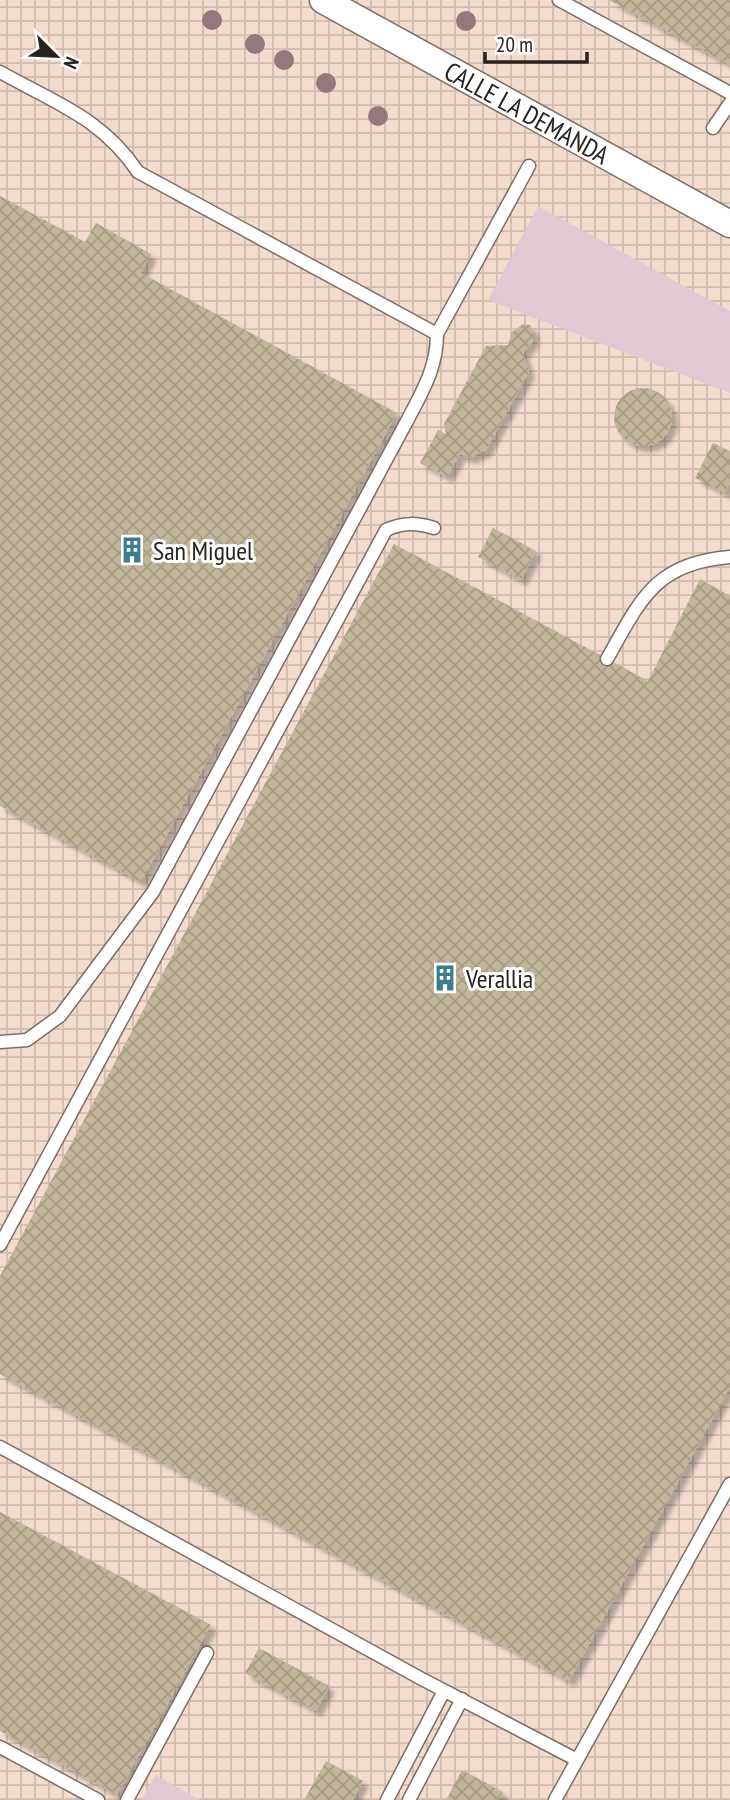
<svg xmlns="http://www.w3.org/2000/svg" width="730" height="1800" font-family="'PT Sans Narrow',sans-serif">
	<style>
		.industrial { fill: url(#industrial-grid) }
		.green { fill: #e2c8d3 }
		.building { fill: url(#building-cross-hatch); filter: url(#shadow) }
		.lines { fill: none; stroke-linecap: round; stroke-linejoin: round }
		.service-casing { stroke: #7b6e65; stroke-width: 15 }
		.minor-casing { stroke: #7b6e65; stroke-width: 29 }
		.service { stroke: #fff; stroke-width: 12 }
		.minor { stroke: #fff; stroke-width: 26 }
		.tree { fill: #96777e }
		.labels { text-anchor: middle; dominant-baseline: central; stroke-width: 6; stroke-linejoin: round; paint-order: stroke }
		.street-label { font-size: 26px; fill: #28231f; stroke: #fff }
		.poi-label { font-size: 26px; fill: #28231f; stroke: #fff; text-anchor: start }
	</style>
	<defs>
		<pattern id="industrial-grid" width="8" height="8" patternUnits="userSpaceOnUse" patternTransform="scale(1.75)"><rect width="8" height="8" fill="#f3dcce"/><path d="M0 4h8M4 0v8" fill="none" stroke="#d0bcb0"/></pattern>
		<pattern id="building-cross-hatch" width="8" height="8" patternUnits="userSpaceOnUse" patternTransform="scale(1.75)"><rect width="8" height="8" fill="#c2b69a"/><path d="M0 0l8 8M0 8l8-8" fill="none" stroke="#a79c84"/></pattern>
		<filter id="shadow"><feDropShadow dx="6" dy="6" stdDeviation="2" flood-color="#0004"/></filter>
	</defs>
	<rect width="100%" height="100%" fill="#f9e9df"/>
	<rect class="industrial" x="0" y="0" width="730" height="1800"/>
	<g class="green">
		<path d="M 538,206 L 730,311 L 730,393 L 488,300 Z"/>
		<path d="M 155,1775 L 200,1800 L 142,1800 Z"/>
	</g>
	<g class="building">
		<path d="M 609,0 L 730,0 L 730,65 Z"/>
		<path d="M 0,196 L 85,242 L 96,223 L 151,254 L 141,273 L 397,413 L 141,882 L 0,806 Z"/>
		<path d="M 523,324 L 530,325 L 534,332 L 532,343 L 523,353 L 529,372 L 486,450 L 470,458 L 460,454 L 447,477 L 420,463 L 438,430 L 446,434 L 444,424 L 486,346 L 508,345 L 512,332 Z"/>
		<circle cx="643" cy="417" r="29"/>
		<path d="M 713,443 L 730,451 L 730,483 L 725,493 L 695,478 Z"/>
		<path d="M 493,528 L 536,551 L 521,580 L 478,557 Z"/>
		<path d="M 394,544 L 648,681 L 700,579 L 730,596 L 730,1387 L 569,1681 L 0,1374 L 0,1276 Z"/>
		<path d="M 0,1512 L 211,1625 L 117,1795 L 0,1731 Z"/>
		<path d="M 259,1648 L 329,1686 L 316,1711 L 245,1673 Z"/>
		<path d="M 326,1761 L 363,1781 L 353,1800 L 304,1800 Z"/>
		<path d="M 462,1770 L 503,1792 L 498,1800 L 446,1800 Z"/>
	</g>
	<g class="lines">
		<g class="service-casing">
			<g id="service">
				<path d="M 559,0 L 730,93"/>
				<path d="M 0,72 C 55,103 102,118 138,172 L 437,334 C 437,368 422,392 407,421 L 153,892 L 60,1016 L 27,1040 L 0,1042"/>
				<path d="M 713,128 L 730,103"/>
				<path d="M 437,334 L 529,166"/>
				<path d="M 607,659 C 641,599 655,563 730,557"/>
				<path d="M 0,1245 L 386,530 C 403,522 417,523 434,528"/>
				<path d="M 0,1447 L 420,1678 L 577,1760"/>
				<path d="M 0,1747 L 98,1800"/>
				<path d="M 127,1800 L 207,1653"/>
				<path d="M 387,1800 L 444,1691"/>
				<path d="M 409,1800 L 462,1699"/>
				<path d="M 555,1800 L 730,1484"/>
			</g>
		</g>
		<g class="minor-casing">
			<g id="minor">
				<path id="s1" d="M 323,0 L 730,224"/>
			</g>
		</g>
		<use href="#service" class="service"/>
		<use href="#minor" class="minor"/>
	</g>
	<g class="tree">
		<circle cx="212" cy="20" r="10"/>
		<circle cx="466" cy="21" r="10"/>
		<circle cx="255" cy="44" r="10"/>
		<circle cx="284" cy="60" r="10"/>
		<circle cx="326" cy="83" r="10"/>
		<circle cx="378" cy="116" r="10"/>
	</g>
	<defs>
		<g id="building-bare" transform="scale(2.1)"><path d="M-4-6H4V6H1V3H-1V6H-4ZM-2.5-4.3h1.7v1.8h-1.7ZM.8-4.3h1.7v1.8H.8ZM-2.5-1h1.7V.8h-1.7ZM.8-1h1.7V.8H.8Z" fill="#3a7e8d" stroke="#fff" stroke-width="2.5" paint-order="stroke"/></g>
	</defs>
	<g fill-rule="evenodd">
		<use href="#building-bare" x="132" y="550"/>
		<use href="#building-bare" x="445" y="978"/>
	</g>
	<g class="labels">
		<g class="street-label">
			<text stroke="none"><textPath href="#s1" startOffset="233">CALLE LA DEMANDA</textPath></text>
		</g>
		<g class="poi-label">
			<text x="153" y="550">San Miguel</text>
			<text x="466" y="978">Verallia</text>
		</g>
	</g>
	<g transform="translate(56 56) rotate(114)" stroke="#ffffff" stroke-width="5" paint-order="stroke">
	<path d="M0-5L12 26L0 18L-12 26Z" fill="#28231f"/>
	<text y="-10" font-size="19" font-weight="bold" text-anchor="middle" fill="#28231f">N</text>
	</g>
	<path d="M485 52v10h102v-10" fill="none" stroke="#28231f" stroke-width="3.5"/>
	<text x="496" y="52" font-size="21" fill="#28231f" stroke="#ffffff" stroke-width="5" paint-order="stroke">20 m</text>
</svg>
